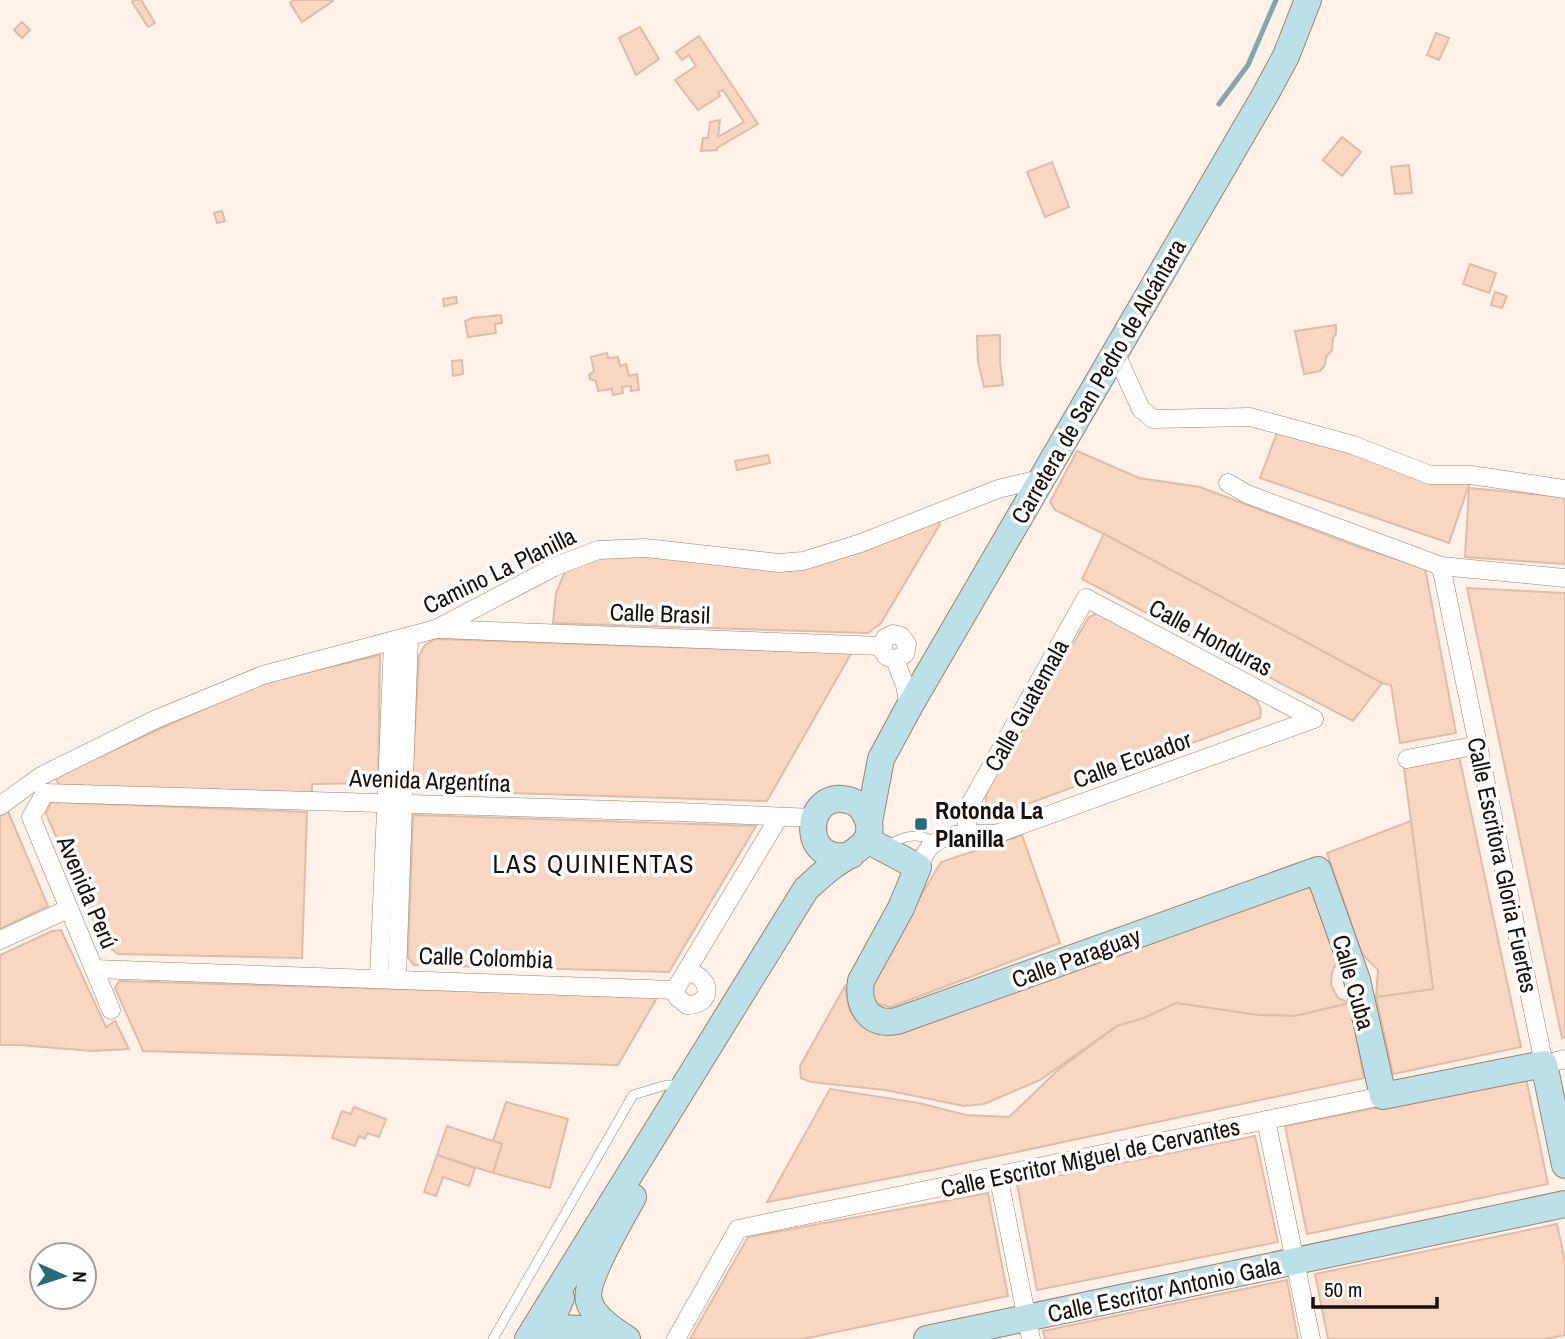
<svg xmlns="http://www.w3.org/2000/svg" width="1565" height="1339" font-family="'Archivo Narrow',sans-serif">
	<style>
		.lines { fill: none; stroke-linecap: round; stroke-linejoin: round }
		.stream { stroke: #83a6af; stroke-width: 5 }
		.building { fill: #f8d6c2; stroke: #debdaa; stroke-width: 2 }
		.lane-casing { stroke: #9f806e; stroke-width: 10 }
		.street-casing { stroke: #9f806e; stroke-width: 19 }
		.secondary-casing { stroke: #9f806e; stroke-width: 28 }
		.lane { stroke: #fff; stroke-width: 9 }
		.street { stroke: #fff; stroke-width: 18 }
		.secondary { stroke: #bbe0e7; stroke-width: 26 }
		.poi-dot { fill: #256b7a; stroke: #fff; stroke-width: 2.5 }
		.labels { text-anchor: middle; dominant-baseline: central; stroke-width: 7; stroke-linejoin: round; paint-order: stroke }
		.street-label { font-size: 24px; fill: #1b1009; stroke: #fff }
		.poi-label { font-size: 24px; font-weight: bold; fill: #1b1009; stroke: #fff; text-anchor: start }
		.neighbourhood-label { font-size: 26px; letter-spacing: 2px; fill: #1b1009; stroke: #fff }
	</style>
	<rect width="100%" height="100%" fill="#fff0e8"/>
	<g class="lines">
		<path class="stream" d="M 1219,104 L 1248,65 L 1276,0"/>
	</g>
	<g class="building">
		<path d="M 133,0 L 141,0 L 155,23 L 148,27 L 132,2 Z"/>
		<path d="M 294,0 L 333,0 L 333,1 L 302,22 L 290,3 Z"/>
		<path d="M 22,22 L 30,30 L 22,38 L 14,30 Z"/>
		<path d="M 640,27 L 659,59 L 636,75 L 619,38 Z"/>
		<path d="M 1436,33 L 1449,38 L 1439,60 L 1427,55 Z"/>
		<path d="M 699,36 L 758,124 L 717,148 L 717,150 L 701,151 L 703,138 L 708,138 L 710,122 L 720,120 L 718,137 L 744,122 L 723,90 L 718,93 L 720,96 L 698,110 L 675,80 L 696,66 L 689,55 L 682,60 L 676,52 Z"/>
		<path d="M 1342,137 L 1361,152 L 1342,176 L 1323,160 Z"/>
		<path d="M 1052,162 L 1069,207 L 1045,217 L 1027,172 Z"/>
		<path d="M 1409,165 L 1412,193 L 1395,194 L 1391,167 Z"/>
		<path d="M 222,211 L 225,221 L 217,223 L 214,213 Z"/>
		<path d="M 1470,264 L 1496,273 L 1489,293 L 1463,284 Z"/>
		<path d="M 1495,292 L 1507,296 L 1502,308 L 1491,305 Z"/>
		<path d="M 456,297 L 457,303 L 444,306 L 443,299 Z"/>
		<path d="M 501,315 L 502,323 L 495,324 L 496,333 L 468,337 L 465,321 L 472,318 Z"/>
		<path d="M 1336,325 L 1336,334 L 1333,338 L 1332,350 L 1326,357 L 1325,365 L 1320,371 L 1304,374 L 1295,331 Z"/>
		<path d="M 1000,335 L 1000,362 L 1003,385 L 984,387 L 978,362 L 977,336 Z"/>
		<path d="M 607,353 L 608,358 L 618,357 L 620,366 L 626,364 L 629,376 L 637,374 L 639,390 L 631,391 L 631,386 L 622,387 L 623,393 L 613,395 L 612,389 L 598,391 L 596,381 L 590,379 L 589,375 L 594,371 L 591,357 Z"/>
		<path d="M 462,360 L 463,374 L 453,376 L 452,361 Z"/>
		<path d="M 1277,433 L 1470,482 L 1449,543 L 1260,478 Z"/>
		<path d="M 1077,451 L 1139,478 L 1200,487 L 1361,548 L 1425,568 L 1456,733 L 1400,743 L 1391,685 L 1382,683 L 1104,534 L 1055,510 L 1050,502 Z"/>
		<path d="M 768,455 L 770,463 L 737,470 L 735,461 Z"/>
		<path d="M 1469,488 L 1565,497 L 1565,564 L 1465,557 Z"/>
		<path d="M 936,519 L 940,524 L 881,623 L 868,633 L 553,623 L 556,593 L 567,567 L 599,552 L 802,565 Z"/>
		<path d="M 1104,534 L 1382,683 L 1353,721 L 1082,579 Z"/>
		<path d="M 1467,588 L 1565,593 L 1565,1037 L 1562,1038 Z"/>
		<path d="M 1098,613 L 1249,695 L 1257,701 L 1261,710 L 1260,718 L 1003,813 L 996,814 L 990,810 L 986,803 L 986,791 L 1089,617 Z"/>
		<path d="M 435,639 L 665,647 L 852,652 L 767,801 L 474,792 L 421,789 L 412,782 L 419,656 L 425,645 Z"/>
		<path d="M 380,655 L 378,783 L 312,784 L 312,794 L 59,785 L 55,777 L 258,684 Z"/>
		<path d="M 1459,756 L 1521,1047 L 1393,1074 L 1376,997 L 1433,989 L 1404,768 Z"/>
		<path d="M 51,802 L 307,812 L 302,958 L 118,954 L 104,943 L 46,814 Z"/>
		<path d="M 7,809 L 48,906 L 0,929 L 0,815 Z"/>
		<path d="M 413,815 L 756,826 L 669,972 L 414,965 L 408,958 Z"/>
		<path d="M 1411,821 L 1433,989 L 1376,997 L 1378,970 L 1362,954 L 1327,853 Z"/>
		<path d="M 1022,835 L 1060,943 L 891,1007 L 877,1004 L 871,993 L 870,981 L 941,862 Z"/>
		<path d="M 1300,885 L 1309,888 L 1313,893 L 1338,960 L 1332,972 L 1331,985 L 1338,998 L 1350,1003 L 1295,1016 L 1258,1015 L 1176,1003 L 1144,1018 L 1117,1026 L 1040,1080 L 984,1104 L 964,1106 L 885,1090 L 811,1082 L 801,1078 L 800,1066 L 845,986 L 850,1011 L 864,1027 Z"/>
		<path d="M 61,930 L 106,1027 L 115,1021 L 129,1049 L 92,1051 L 20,1045 L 0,1045 L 0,955 L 52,931 Z"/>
		<path d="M 119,981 L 568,994 L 658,996 L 618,1065 L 143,1051 L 115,988 Z"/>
		<path d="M 1176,1003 L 1258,1015 L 1295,1016 L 1350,1003 L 1364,1078 L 932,1170 L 767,1202 L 830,1089 L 919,1103 L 966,1115 L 1009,1117 L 1058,1070 L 1117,1026 L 1144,1018 Z"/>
		<path d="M 1526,1078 L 1548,1184 L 1307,1234 L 1285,1126 Z"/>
		<path d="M 506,1102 L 568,1119 L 550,1188 L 493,1173 L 502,1144 L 493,1141 Z"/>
		<path d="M 354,1107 L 386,1119 L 379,1137 L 367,1133 L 365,1139 L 359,1136 L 355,1146 L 332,1138 L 342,1111 L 351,1114 Z"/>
		<path d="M 447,1126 L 502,1144 L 493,1173 L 437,1155 Z"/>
		<path d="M 1255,1136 L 1278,1242 L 1037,1290 L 1017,1184 Z"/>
		<path d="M 437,1155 L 475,1168 L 469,1186 L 443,1177 L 436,1196 L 424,1192 Z"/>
		<path d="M 988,1193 L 1008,1296 L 803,1339 L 690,1339 L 748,1237 Z"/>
		<path d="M 1557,1224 L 1565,1261 L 1565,1335 L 1545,1339 L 1328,1339 L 1315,1274 Z"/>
		<path d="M 1287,1280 L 1298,1339 L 1045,1339 L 1043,1331 Z"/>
	</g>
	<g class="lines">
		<g class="lane-casing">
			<g id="lane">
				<path d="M 887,846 C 903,836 919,831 936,843"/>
				<path d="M 493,1339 L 633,1095 L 666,1085 L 681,1085"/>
			</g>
		</g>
		<g class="street-casing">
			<g id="street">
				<path d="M 1115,352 L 1141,409 L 1153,419 L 1250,417 L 1353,445 L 1430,475 L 1471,475 L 1565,489"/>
				<path d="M 1228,483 L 1247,494 L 1441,566 L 1565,578"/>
				<path d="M 1441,566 L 1544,1064 L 1565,1059"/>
				<path d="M 439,629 L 882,646"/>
				<path d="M 895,660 L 905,654 L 907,644 L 901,636 L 893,634 L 885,638 L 882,650 L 886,656 L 895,660 L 905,685 L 909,707"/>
				<path d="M 1407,759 L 1478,745"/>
				<path d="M 45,793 L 679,812 L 814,818"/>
				<path d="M 45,793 L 31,817 L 111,1010"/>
				<path d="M 0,806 L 41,776 L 154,720 L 263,675 L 436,629 L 554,567 L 598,550 L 646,548 L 779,563 L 803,561 L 861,543 L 998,489 L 1040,479"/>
				<path d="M 966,833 L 969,806 L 1086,598 L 1314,719"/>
				<path d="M 918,867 C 922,861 925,852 930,847 C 946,830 975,834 996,834 L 1314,719"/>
				<path d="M 0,940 L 68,909"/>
				<path d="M 94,969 L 675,990"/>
				<path d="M 379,977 L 393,642"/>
				<path d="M 397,978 L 409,637"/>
				<path d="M 675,990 L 779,817"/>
				<path d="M 675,990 L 677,997 L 687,1005 C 713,1006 713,976 687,972"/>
				<path d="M 1266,1120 L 1311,1339"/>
				<path d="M 998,1175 L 1031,1339"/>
				<path d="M 676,1339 L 738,1229 L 1383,1096"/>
			</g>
		</g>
		<g class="secondary-casing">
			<g id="secondary">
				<path d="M 869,822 L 881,759 L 909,707 L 1265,95 L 1286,56 L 1308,0"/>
				<path d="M 867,840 L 918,867 L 901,908 L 861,981 C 857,1007 870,1026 897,1021 L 1318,870 L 1357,980 L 1383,1096 L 1544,1064 L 1565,1165"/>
				<path d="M 541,1335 C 563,1322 595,1332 619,1335"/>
				<path d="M 528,1339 L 806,889 C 815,881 824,872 834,865 C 851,853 878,843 867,818 C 864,809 857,802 848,800 C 803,789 799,867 851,855"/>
				<path d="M 557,1339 C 550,1324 554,1313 561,1298"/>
				<path d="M 627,1339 C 614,1331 593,1317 589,1301 C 583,1281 622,1218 633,1197"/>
				<path d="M 927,1339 L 1565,1204"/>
			</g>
		</g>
		<use href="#lane" class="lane"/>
		<use href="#street" class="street"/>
		<use href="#secondary" class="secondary"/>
	</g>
	<rect class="poi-dot" x="914" y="817" width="14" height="14" rx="3.5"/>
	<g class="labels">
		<g class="street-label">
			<text transform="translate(1098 381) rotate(-60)">Carretera de San Pedro de Alcántara</text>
			<text transform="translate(499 570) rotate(-26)">Camino La Planilla</text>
			<text transform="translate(660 613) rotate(2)">Calle Brasil</text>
			<text transform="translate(1211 637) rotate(28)">Calle Honduras</text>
			<text transform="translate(1026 705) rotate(-61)">Calle Guatemala</text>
			<text transform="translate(1132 759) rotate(-20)">Calle Ecuador</text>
			<text transform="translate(430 780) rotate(2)">Avenida Argentína</text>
			<text transform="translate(1503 865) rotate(78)">Calle Escritora Gloria Fuertes</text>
			<text transform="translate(88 892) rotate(67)">Avenida Perú</text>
			<text transform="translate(486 957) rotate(2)">Calle Colombia</text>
			<text transform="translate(1076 957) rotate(-20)">Calle Paraguay</text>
			<text transform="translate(1354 982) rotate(74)">Calle Cuba</text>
			<text transform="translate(1090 1157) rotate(-12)">Calle Escritor Miguel de Cervantes</text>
			<text transform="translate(1164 1289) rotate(-12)">Calle Escritor Antonio Gala</text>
		</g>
		<g class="poi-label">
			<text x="935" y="810">Rotonda La<tspan x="935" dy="28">Planilla</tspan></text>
		</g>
		<g class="neighbourhood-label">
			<text x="594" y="863">LAS QUINIENTAS</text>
		</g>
	</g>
	<g transform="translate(63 1276) rotate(93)"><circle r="33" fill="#ffffff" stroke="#a49f9d" stroke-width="2"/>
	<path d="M0-5L12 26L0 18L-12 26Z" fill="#256b7a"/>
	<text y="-10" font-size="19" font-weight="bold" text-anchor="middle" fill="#1b1009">N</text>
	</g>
	<path d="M1313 1297v10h124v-10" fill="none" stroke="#1b1009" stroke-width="3.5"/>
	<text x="1324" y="1297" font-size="21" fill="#1b1009" stroke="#ffffff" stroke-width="5" paint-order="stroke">50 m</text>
</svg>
